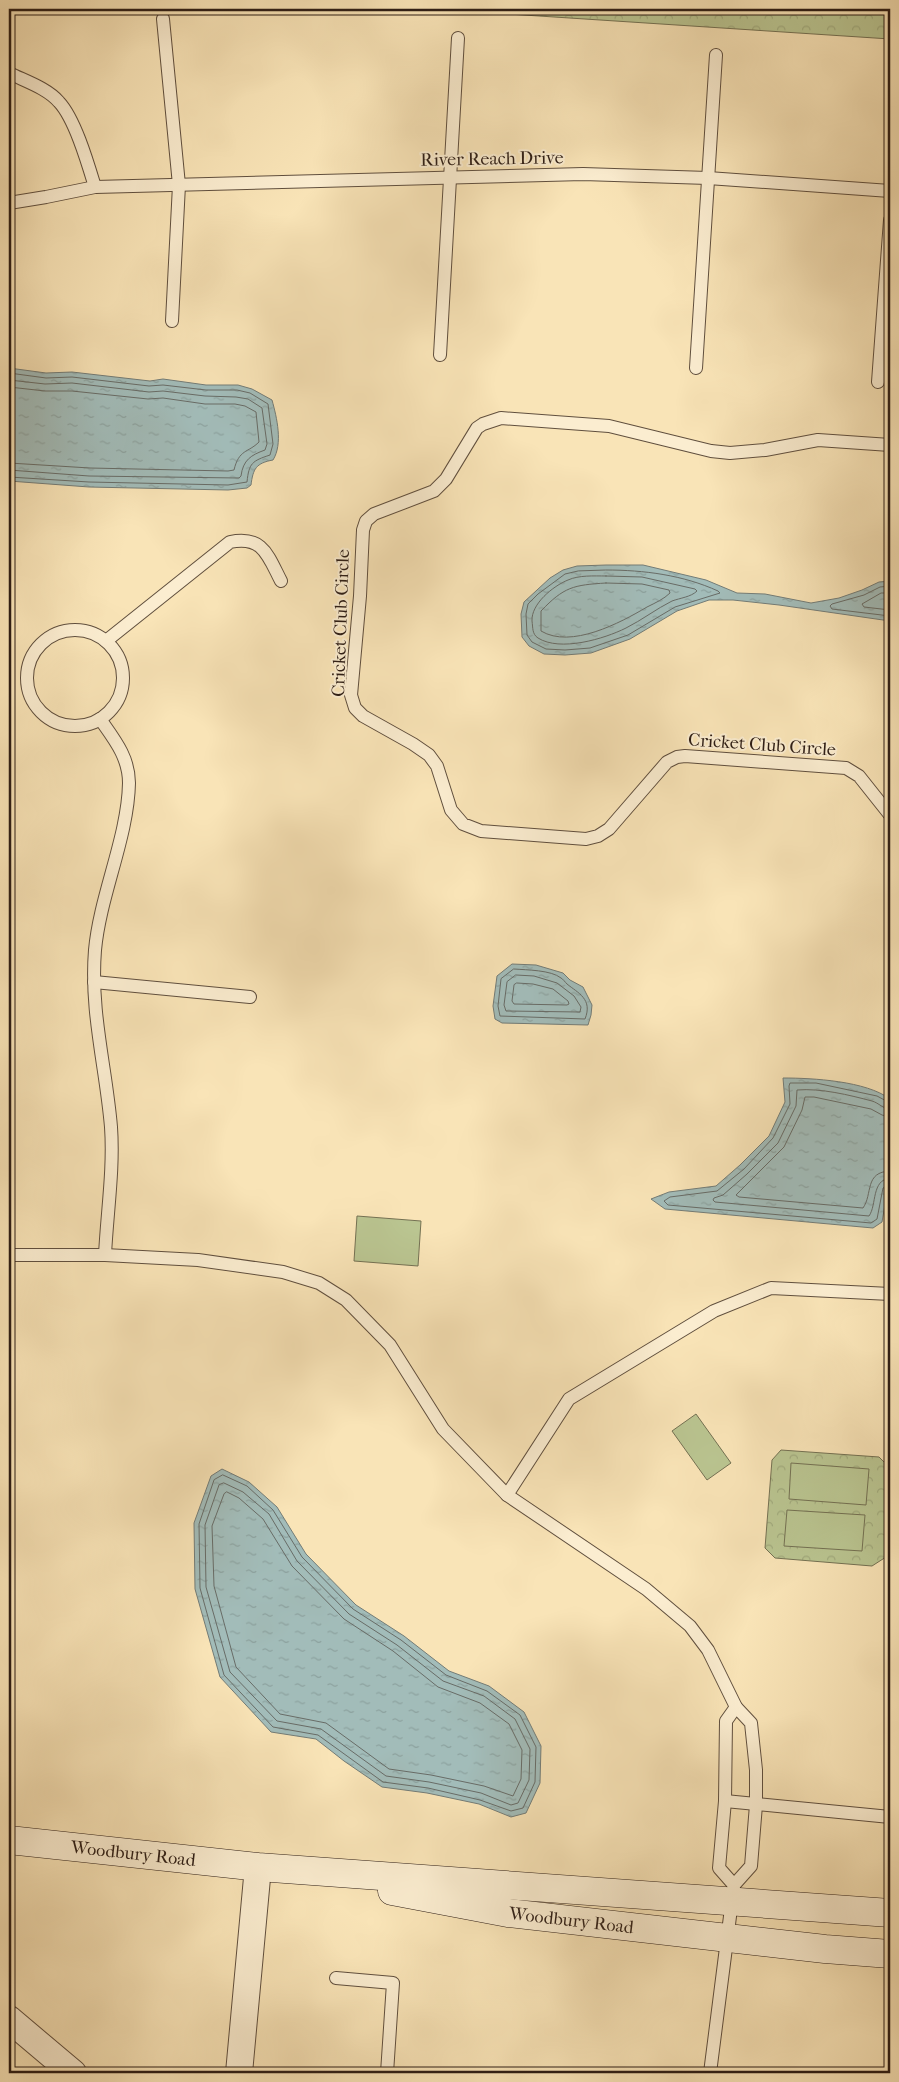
<svg xmlns="http://www.w3.org/2000/svg" width="899" height="2082" font-family="'IM FELL French Canon',serif">
	<style>
		.forest { fill: url(#forest-crowns); stroke: #747153 }
		.garden { fill: #bac591; stroke: #747153 }
		.water { fill: url(#water-ripples); stroke: #737c77 }
		.lines { fill: none; stroke-linecap: round; stroke-linejoin: round }
		.shore { stroke: #686c67; stroke-width: 1 }
		.lane-casing { stroke: #604f3e; stroke-width: 14 }
		.street-casing { stroke: #604f3e; stroke-width: 28 }
		.secondary-casing { stroke: #2d1d15; stroke-width: 29 }
		.lane { stroke: #fbedd0; stroke-width: 12 }
		.street { stroke: #fbedd0; stroke-width: 26 }
		.secondary { stroke: #fbedd0; stroke-width: 28 }
		.labels { text-anchor: middle; dominant-baseline: central; stroke-width: 4; stroke-linejoin: round; paint-order: stroke }
		.street-label { font-size: 18px; fill: #2d1d15; stroke: #fbedd0 }
	</style>
	<defs>
		<pattern id="forest-crowns" width="20" height="18" patternUnits="userSpaceOnUse" patternTransform="scale(1.25)"><rect width="20" height="18" fill="#bac591"/><path d="M2 6a3 3 0 1 1 6 0M12 15a3 3 0 1 1 6 0" fill="none" stroke="#a0a97c"/></pattern>
		<pattern id="water-ripples" width="26" height="14" patternUnits="userSpaceOnUse" patternTransform="scale(1.25)"><rect width="26" height="14" fill="#a2bcb9"/><path d="M2 4q2-2 4 0t4 0M15 11q2-2 4 0t4 0" fill="none" stroke="#8ca19e"/></pattern>
	</defs>
	<rect width="100%" height="100%" fill="#f9e4b7"/>
	<filter id="stains"><feTurbulence type="fractalNoise" baseFrequency=".004" numOctaves="4"/><feColorMatrix values="0 0 0 0 .2 0 0 0 0 .09 0 0 0 0 .02 0 0 0 .5 -.17"/></filter>
	<radialGradient id="worn" r=".72"><stop offset=".6" stop-color="#630" stop-opacity="0"/><stop offset="1" stop-color="#630" stop-opacity=".3"/></radialGradient>
	<g class="forest">
		<path d="M 432,9 L 890,9 L 890,39 Z"/>
		<path d="M 781,1450 L 879,1457 L 890,1468 L 890,1501 L 886,1557 L 872,1566 L 775,1558 L 765,1548 L 772,1460 Z"/>
	</g>
	<g class="garden">
		<path d="M 357,1216 L 421,1221 L 418,1266 L 354,1261 Z"/>
		<path d="M 696,1414 L 731,1463 L 707,1480 L 672,1431 Z"/>
		<path d="M 791,1463 L 869,1469 L 866,1505 L 789,1499 Z"/>
		<path d="M 787,1510 L 865,1515 L 862,1551 L 784,1546 Z"/>
	</g>
	<g class="water">
		<path d="M 9,368 L 46,373 L 72,372 L 150,381 L 163,379 L 206,385 L 238,385 L 252,389 L 272,400 C 277,418 283,444 273,460 C 256,463 253,469 251,485 L 247,488 L 228,490 L 89,487 L 9,481 Z"/>
		<path d="M 606,565 L 643,565 L 706,580 L 737,593 L 765,594 L 811,603 L 839,598 L 862,590 L 879,582 L 890,581 L 890,621 L 779,605 L 733,600 L 709,600 L 677,611 L 630,639 L 591,653 L 565,655 L 544,654 L 529,646 L 522,637 L 521,614 L 524,602 L 550,578 L 563,570 L 577,566 Z"/>
		<path d="M 512,964 L 536,965 L 563,973 L 570,980 L 583,987 L 592,1005 L 591,1015 L 588,1025 L 502,1023 L 495,1019 L 493,1006 L 497,976 Z"/>
		<path d="M 783,1078 C 813,1078 866,1081 890,1099 L 890,1175 L 882,1222 L 873,1228 L 665,1209 L 651,1199 L 669,1192 L 716,1186 L 740,1165 L 769,1136 L 785,1102 Z"/>
		<path d="M 222,1469 L 249,1482 L 277,1507 L 306,1554 L 356,1605 L 404,1636 L 449,1671 L 489,1686 L 524,1712 L 541,1746 L 540,1783 L 526,1813 L 511,1817 L 479,1804 L 427,1793 L 382,1787 L 344,1761 L 316,1739 L 271,1732 L 220,1677 L 195,1589 L 194,1523 L 211,1476 Z"/>
	</g>
	<g class="lines">
		<g class="shore">
			<path d="M 9,373 L 46,378 L 72,377 L 149,386 L 163,385 L 206,390 L 237,390 L 250,393 L 268,404 L 273,444 L 270,455 C 252,461 249,463 247,482 L 228,485 L 89,482 L 9,477"/>
			<path d="M 9,380 L 45,384 L 72,383 L 149,392 L 163,391 L 205,396 L 236,397 L 248,399 L 262,408 L 267,444 L 265,450 C 251,455 243,460 241,476 L 239,478 L 89,476 L 9,470"/>
			<path d="M 9,387 L 45,391 L 72,391 L 148,399 L 163,398 L 205,404 L 235,404 L 245,406 L 256,412 L 259,442 C 248,453 239,449 234,470 L 228,471 L 90,468 L 9,463"/>
			<path d="M 606,570 C 644,570 683,575 718,591 L 720,593 L 675,607 L 628,635 L 590,648 L 565,650 L 546,649 L 532,642 L 527,635 L 526,614 L 528,604 L 538,594 L 565,574 L 578,571 Z"/>
			<path d="M 606,576 L 642,577 L 695,589 L 697,591 C 691,597 680,598 672,601 C 656,609 642,620 626,628 C 604,639 560,652 538,638 C 532,634 533,628 532,621 C 531,604 553,586 568,580 C 579,575 594,576 606,576 Z"/>
			<path d="M 606,583 L 642,584 L 669,590 L 670,593 C 664,599 655,603 647,607 C 620,623 571,649 541,631 L 541,611 C 564,587 573,585 606,583 Z"/>
			<path d="M 890,586 L 880,587 L 864,595 L 832,604 L 830,606 L 832,609 L 890,616"/>
			<path d="M 890,593 L 881,593 L 862,604 L 864,607 L 890,610"/>
			<path d="M 514,969 C 527,970 551,970 561,978 C 563,979 565,982 567,984 C 578,993 593,999 585,1019 L 500,1016 L 498,1006 L 501,979 Z"/>
			<path d="M 516,975 L 534,976 L 557,983 L 574,996 L 581,1007 L 580,1012 L 506,1011 L 504,1005 L 507,982 Z"/>
			<path d="M 517,983 L 533,984 L 553,989 L 568,1001 L 569,1004 L 567,1005 L 514,1004 L 512,1001 L 514,985 Z"/>
			<path d="M 890,1103 L 877,1096 L 816,1083 L 790,1083 L 789,1086 L 790,1104 L 773,1138 L 744,1169 L 717,1191 L 670,1197 L 664,1201 L 668,1205 L 871,1223 L 877,1219 L 883,1188 L 890,1185"/>
			<path d="M 890,1109 C 883,1109 879,1103 872,1101 C 849,1095 821,1088 797,1090 L 796,1106 L 778,1143 L 747,1174 L 723,1195 L 714,1198 L 713,1200 L 715,1202 L 869,1216 C 877,1205 871,1180 890,1178"/>
			<path d="M 890,1117 L 882,1115 L 871,1109 L 814,1097 L 805,1097 L 802,1110 L 784,1147 L 736,1195 L 739,1197 L 863,1208 C 873,1194 864,1172 890,1171"/>
			<path d="M 223,1475 L 247,1486 L 273,1510 L 302,1557 L 353,1609 L 401,1640 L 446,1675 L 487,1691 L 520,1715 L 536,1747 L 535,1782 L 523,1808 L 511,1811 L 480,1800 L 428,1788 L 383,1782 L 318,1735 L 273,1727 L 224,1675 L 200,1588 L 199,1524 L 214,1480 Z"/>
			<path d="M 224,1483 L 243,1492 L 269,1514 L 297,1561 L 349,1614 L 397,1645 L 443,1681 L 484,1696 L 515,1719 L 530,1749 L 529,1780 L 518,1803 L 511,1805 L 481,1793 L 429,1782 L 386,1776 L 321,1729 L 277,1721 L 230,1672 L 206,1587 L 205,1525 L 219,1485 Z"/>
			<path d="M 227,1492 L 239,1498 L 263,1519 L 292,1566 L 344,1619 L 393,1651 L 438,1687 L 480,1703 L 509,1724 L 522,1750 L 521,1779 L 513,1796 L 484,1786 L 431,1775 L 389,1769 L 326,1723 L 280,1714 L 236,1667 L 214,1586 L 212,1526 L 224,1494 Z"/>
		</g>
		<g class="lane-casing">
			<g id="lane">
				<path d="M 163,19 L 179,185 L 172,321"/>
				<path d="M 9,73 C 25,81 47,88 59,102 C 75,119 88,164 95,187"/>
				<path d="M 9,203 L 46,197 L 95,187 L 583,174 L 708,178 L 890,191"/>
				<path d="M 440,355 L 458,38"/>
				<path d="M 696,368 L 716,55"/>
				<path d="M 878,382 L 890,220"/>
				<path d="M 890,445 L 818,440 L 765,450 L 730,453 L 711,451 L 609,426 L 501,418 L 483,424 L 477,428 L 446,479 L 434,491 L 374,514 L 366,521 L 363,530 L 360,596 L 351,695 L 355,708 L 363,716 L 413,744 L 429,755 L 437,766 L 451,810 L 463,824 L 481,831 L 586,839 L 598,836 L 609,829 L 667,762 L 677,757 L 685,756 L 846,768 L 859,776 L 890,815"/>
				<circle cx="75" cy="678" r="48"/>
				<path d="M 106,641 L 230,542 C 263,535 268,556 281,581"/>
				<path d="M 100,719 C 114,739 129,757 129,783 C 128,837 100,895 95,950 C 90,1012 106,1067 111,1127 C 114,1169 107,1213 105,1255"/>
				<path d="M 94,982 L 250,997"/>
				<path d="M 9,1255 L 105,1255 L 198,1260 L 283,1272 L 319,1283 L 346,1300 L 390,1345 L 443,1429 L 507,1495 L 646,1589 L 690,1626 L 708,1650 L 736,1707 L 751,1723 L 756,1770 L 756,1805 L 751,1866 L 734,1885 L 710,2073"/>
				<path d="M 507,1495 L 569,1399 L 714,1311 L 771,1288 L 890,1294"/>
				<path d="M 725,1801 L 890,1817"/>
				<path d="M 734,1885 L 719,1868 L 725,1801 L 726,1721 L 736,1707"/>
				<path d="M 336,1978 L 393,1983 L 387,2073"/>
			</g>
		</g>
		<g class="street-casing">
			<g id="street">
				<path d="M 9,2019 L 73,2073"/>
				<path d="M 239,2073 L 258,1867"/>
			</g>
		</g>
		<g class="secondary-casing">
			<g id="secondary">
				<path id="s1" d="M 9,1840 L 258,1867 L 890,1913"/>
				<path id="s2" d="M 392,1891 L 508,1913 L 825,1949 L 890,1954"/>
			</g>
		</g>
		<use href="#lane" class="lane"/>
		<use href="#street" class="street"/>
		<use href="#secondary" class="secondary"/>
	</g>
	<g class="labels">
		<g class="street-label">
			<text transform="translate(492 159) rotate(-1)">River Reach Drive</text>
			<text transform="translate(341 623) rotate(-88)">Cricket Club Circle</text>
			<text transform="translate(762 745) rotate(4)">Cricket Club Circle</text>
			<text stroke="none"><textPath href="#s1" startOffset="125">Woodbury Road</textPath></text>
			<text stroke="none"><textPath href="#s2" startOffset="182">Woodbury Road</textPath></text>
		</g>
	</g>
	<rect width="899" height="2082" fill="none" stroke="#f9e4b7" stroke-width="30"/>
	<rect x="10" y="10" width="879" height="2062" fill="none" stroke="#2d1d15" stroke-width="2.5"/>
	<rect x="15" y="15" width="869" height="2052" fill="none" stroke="#2d1d15"/>
	<rect width="100%" height="100%" filter="url(#stains)"/>
	<rect width="100%" height="100%" fill="url(#worn)"/>
</svg>
